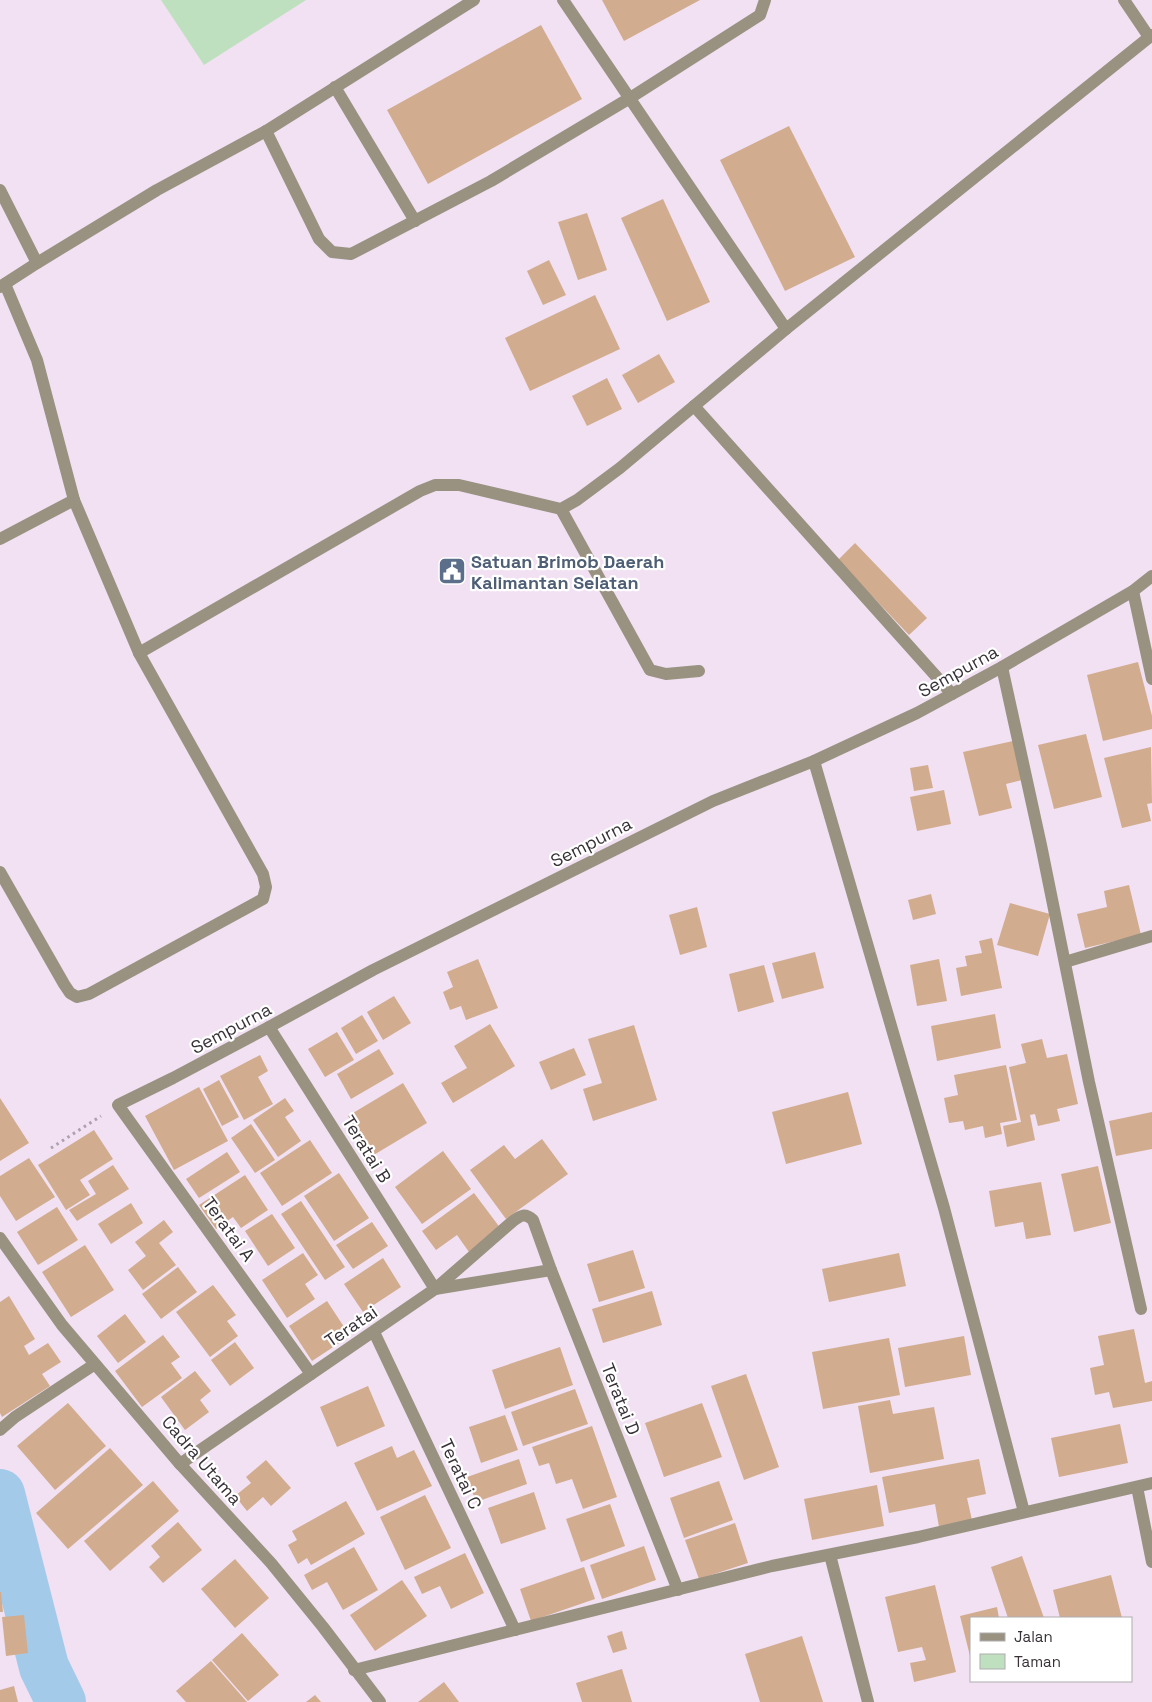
<svg xmlns="http://www.w3.org/2000/svg" width="1152" height="1702" font-family="'Space Grotesk',sans-serif">
	<style>
		.green { fill: #bfe0bf }
		.lines { fill: none; stroke-linecap: round; stroke-linejoin: round }
		.river { stroke: #a3cbe9; stroke-width: 50 }
		.building { fill: #d2ac8f }
		.path { stroke: #ada0ad; stroke-width: 3; stroke-dasharray: 2.5 4; stroke-linecap: butt }
		.minor { stroke: #999281; stroke-width: 12 }
		.labels { text-anchor: middle; dominant-baseline: central; stroke-width: 4.5; stroke-linejoin: round; paint-order: stroke }
		.service-label { font-size: 18px; font-weight: bold; fill: #4e5e75; stroke: #fff; text-anchor: start }
		.street-label { font-size: 18px; fill: #383238; stroke: #fff }
	</style>
	<rect width="100%" height="100%" fill="#f1e1f2"/>
	<path class="green" d="M 161,0 L 306,0 L 204,65 Z"/>
	<g class="lines">
		<path class="river" d="M 0,1494 L 44,1667 L 61,1702"/>
	</g>
	<g class="building">
		<path d="M 602,0 L 700,0 L 624,41 Z"/>
		<path d="M 541,25 L 582,99 L 428,184 L 387,110 Z"/>
		<path d="M 789,126 L 855,257 L 785,291 L 720,160 Z"/>
		<path d="M 663,199 L 710,302 L 667,321 L 621,218 Z"/>
		<path d="M 587,213 L 607,270 L 578,280 L 558,222 Z"/>
		<path d="M 549,260 L 566,295 L 543,305 L 527,271 Z"/>
		<path d="M 595,295 L 620,349 L 530,391 L 505,338 Z"/>
		<path d="M 659,354 L 675,382 L 638,403 L 622,375 Z"/>
		<path d="M 607,378 L 622,409 L 587,426 L 572,396 Z"/>
		<path d="M 855,543 L 927,618 L 909,635 L 838,560 Z"/>
		<path d="M 1138,662 L 1152,716 L 1152,729 L 1103,741 L 1087,675 Z"/>
		<path d="M 1086,734 L 1102,797 L 1054,809 L 1038,745 Z"/>
		<path d="M 1013,741 L 1022,780 L 1006,784 L 1012,808 L 979,816 L 963,752 Z"/>
		<path d="M 1151,747 L 1152,803 L 1147,804 L 1151,821 L 1122,828 L 1104,758 Z"/>
		<path d="M 928,765 L 933,788 L 914,791 L 910,768 Z"/>
		<path d="M 944,790 L 951,824 L 917,831 L 910,797 Z"/>
		<path d="M 1129,885 L 1141,935 L 1085,948 L 1077,914 L 1107,907 L 1104,891 Z"/>
		<path d="M 931,894 L 936,914 L 913,920 L 908,900 Z"/>
		<path d="M 1010,903 L 1050,914 L 1038,956 L 997,945 Z"/>
		<path d="M 697,907 L 707,947 L 680,955 L 669,915 Z"/>
		<path d="M 992,938 L 1002,988 L 961,996 L 956,968 L 967,966 L 965,956 L 982,953 L 979,941 Z"/>
		<path d="M 815,952 L 824,988 L 782,999 L 772,963 Z"/>
		<path d="M 478,959 L 498,1008 L 466,1020 L 461,1006 L 450,1010 L 443,992 L 453,987 L 447,972 Z"/>
		<path d="M 939,959 L 947,1001 L 917,1006 L 910,965 Z"/>
		<path d="M 764,965 L 774,1002 L 738,1012 L 729,974 Z"/>
		<path d="M 394,996 L 411,1023 L 383,1040 L 367,1012 Z"/>
		<path d="M 995,1014 L 1001,1048 L 937,1061 L 931,1026 Z"/>
		<path d="M 362,1015 L 378,1041 L 356,1054 L 341,1028 Z"/>
		<path d="M 490,1024 L 515,1066 L 453,1103 L 441,1083 L 467,1068 L 454,1046 Z"/>
		<path d="M 634,1025 L 657,1100 L 593,1121 L 583,1089 L 602,1083 L 588,1039 Z"/>
		<path d="M 337,1032 L 354,1060 L 325,1077 L 308,1049 Z"/>
		<path d="M 1042,1039 L 1047,1058 L 1067,1054 L 1078,1104 L 1057,1109 L 1060,1121 L 1038,1126 L 1035,1114 L 1030,1115 L 1035,1140 L 1007,1147 L 1003,1126 L 1021,1122 L 1009,1067 L 1026,1063 L 1021,1044 Z"/>
		<path d="M 574,1048 L 586,1075 L 551,1090 L 539,1062 Z"/>
		<path d="M 379,1049 L 394,1074 L 351,1099 L 337,1074 Z"/>
		<path d="M 260,1055 L 268,1071 L 258,1077 L 273,1104 L 244,1120 L 220,1076 Z"/>
		<path d="M 1006,1065 L 1017,1120 L 1000,1123 L 1002,1134 L 985,1138 L 983,1126 L 965,1130 L 963,1121 L 949,1123 L 944,1098 L 958,1095 L 954,1075 Z"/>
		<path d="M 219,1080 L 239,1117 L 222,1126 L 203,1089 Z"/>
		<path d="M 403,1083 L 427,1123 L 372,1156 L 348,1116 Z"/>
		<path d="M 199,1087 L 228,1141 L 174,1170 L 145,1116 Z"/>
		<path d="M 848,1092 L 862,1144 L 786,1164 L 772,1112 Z"/>
		<path d="M 0,1098 L 29,1143 L 0,1161 Z"/>
		<path d="M 285,1098 L 294,1111 L 285,1117 L 301,1141 L 278,1157 L 253,1120 Z"/>
		<path d="M 1152,1112 L 1152,1149 L 1116,1156 L 1109,1121 Z"/>
		<path d="M 251,1124 L 275,1160 L 255,1173 L 231,1138 Z"/>
		<path d="M 94,1130 L 113,1159 L 80,1180 L 90,1195 L 66,1210 L 38,1165 Z"/>
		<path d="M 542,1139 L 568,1174 L 506,1219 L 470,1170 L 504,1145 L 515,1159 Z"/>
		<path d="M 310,1140 L 332,1173 L 282,1206 L 260,1173 Z"/>
		<path d="M 443,1151 L 471,1189 L 422,1224 L 395,1187 Z"/>
		<path d="M 227,1152 L 240,1172 L 199,1198 L 186,1179 Z"/>
		<path d="M 29,1158 L 55,1197 L 16,1221 L 0,1196 L 0,1176 Z"/>
		<path d="M 113,1165 L 129,1189 L 77,1221 L 69,1210 L 96,1194 L 88,1181 Z"/>
		<path d="M 1098,1166 L 1111,1223 L 1074,1232 L 1061,1174 Z"/>
		<path d="M 339,1173 L 369,1218 L 334,1241 L 304,1196 Z"/>
		<path d="M 245,1175 L 268,1210 L 241,1228 L 233,1217 L 216,1229 L 199,1205 Z"/>
		<path d="M 1041,1182 L 1051,1235 L 1026,1239 L 1023,1222 L 995,1227 L 989,1191 Z"/>
		<path d="M 474,1193 L 501,1229 L 469,1252 L 457,1235 L 436,1250 L 422,1231 Z"/>
		<path d="M 301,1201 L 345,1267 L 325,1280 L 281,1214 Z"/>
		<path d="M 131,1203 L 143,1223 L 111,1244 L 98,1224 Z"/>
		<path d="M 57,1207 L 78,1240 L 38,1265 L 17,1232 Z"/>
		<path d="M 272,1214 L 295,1248 L 268,1266 L 245,1231 Z"/>
		<path d="M 164,1220 L 173,1232 L 159,1243 L 176,1265 L 143,1290 L 128,1270 L 146,1256 L 135,1242 Z"/>
		<path d="M 372,1222 L 388,1246 L 353,1269 L 336,1245 Z"/>
		<path d="M 85,1245 L 114,1290 L 71,1317 L 42,1272 Z"/>
		<path d="M 633,1250 L 645,1288 L 599,1302 L 587,1264 Z"/>
		<path d="M 303,1253 L 318,1275 L 305,1284 L 315,1299 L 287,1318 L 262,1280 Z"/>
		<path d="M 899,1253 L 906,1286 L 829,1302 L 822,1269 Z"/>
		<path d="M 383,1258 L 401,1287 L 363,1312 L 344,1284 Z"/>
		<path d="M 178,1267 L 197,1292 L 161,1319 L 142,1294 Z"/>
		<path d="M 213,1285 L 236,1315 L 227,1321 L 238,1336 L 210,1357 L 176,1312 Z"/>
		<path d="M 652,1291 L 662,1325 L 603,1343 L 592,1309 Z"/>
		<path d="M 9,1296 L 35,1339 L 24,1346 L 29,1355 L 48,1343 L 61,1362 L 42,1374 L 50,1386 L 2,1417 L 0,1413 L 0,1302 Z"/>
		<path d="M 327,1301 L 350,1336 L 312,1361 L 289,1326 Z"/>
		<path d="M 125,1314 L 146,1342 L 118,1363 L 97,1336 Z"/>
		<path d="M 1134,1329 L 1145,1383 L 1152,1381 L 1152,1401 L 1113,1408 L 1109,1392 L 1095,1395 L 1090,1368 L 1104,1365 L 1098,1336 Z"/>
		<path d="M 163,1335 L 180,1357 L 171,1363 L 182,1378 L 142,1407 L 115,1371 Z"/>
		<path d="M 964,1336 L 971,1375 L 905,1387 L 898,1348 Z"/>
		<path d="M 889,1338 L 900,1395 L 823,1409 L 812,1352 Z"/>
		<path d="M 235,1342 L 254,1368 L 230,1386 L 211,1360 Z"/>
		<path d="M 560,1347 L 573,1385 L 505,1409 L 492,1370 Z"/>
		<path d="M 195,1371 L 211,1391 L 200,1400 L 209,1412 L 185,1430 L 161,1397 Z"/>
		<path d="M 746,1374 L 779,1467 L 744,1480 L 711,1386 Z"/>
		<path d="M 368,1386 L 385,1426 L 337,1447 L 320,1407 Z"/>
		<path d="M 575,1389 L 588,1424 L 523,1446 L 511,1412 Z"/>
		<path d="M 890,1400 L 893,1414 L 934,1407 L 944,1459 L 870,1473 L 858,1406 Z"/>
		<path d="M 68,1403 L 106,1446 L 55,1490 L 17,1446 Z"/>
		<path d="M 702,1403 L 722,1457 L 664,1477 L 645,1423 Z"/>
		<path d="M 505,1415 L 518,1450 L 481,1463 L 469,1427 Z"/>
		<path d="M 1120,1424 L 1128,1463 L 1059,1477 L 1051,1438 Z"/>
		<path d="M 592,1426 L 617,1497 L 583,1509 L 572,1479 L 556,1484 L 549,1463 L 539,1466 L 532,1447 Z"/>
		<path d="M 392,1446 L 397,1458 L 414,1450 L 432,1486 L 377,1511 L 354,1463 Z"/>
		<path d="M 110,1448 L 143,1485 L 68,1549 L 36,1513 Z"/>
		<path d="M 519,1459 L 527,1484 L 476,1502 L 467,1477 Z"/>
		<path d="M 979,1459 L 986,1494 L 967,1498 L 972,1520 L 939,1527 L 935,1504 L 889,1513 L 882,1477 Z"/>
		<path d="M 266,1460 L 291,1488 L 271,1506 L 263,1497 L 247,1511 L 235,1496 L 251,1483 L 246,1477 Z"/>
		<path d="M 153,1481 L 179,1511 L 110,1571 L 84,1541 Z"/>
		<path d="M 719,1481 L 733,1520 L 684,1538 L 670,1498 Z"/>
		<path d="M 877,1485 L 884,1526 L 812,1540 L 804,1499 Z"/>
		<path d="M 534,1492 L 546,1529 L 501,1544 L 488,1508 Z"/>
		<path d="M 425,1495 L 451,1548 L 405,1570 L 380,1517 Z"/>
		<path d="M 346,1501 L 365,1534 L 311,1565 L 307,1558 L 298,1564 L 288,1545 L 297,1540 L 292,1531 Z"/>
		<path d="M 610,1504 L 625,1546 L 581,1562 L 566,1519 Z"/>
		<path d="M 178,1522 L 202,1550 L 163,1583 L 149,1567 L 160,1557 L 151,1546 Z"/>
		<path d="M 735,1523 L 748,1563 L 699,1579 L 685,1540 Z"/>
		<path d="M 644,1546 L 656,1580 L 602,1599 L 590,1565 Z"/>
		<path d="M 354,1547 L 378,1590 L 343,1610 L 327,1582 L 312,1590 L 304,1575 Z"/>
		<path d="M 465,1553 L 484,1593 L 451,1609 L 440,1586 L 422,1594 L 414,1577 Z"/>
		<path d="M 1022,1556 L 1044,1618 L 1008,1618 L 991,1567 Z"/>
		<path d="M 235,1559 L 269,1598 L 235,1628 L 201,1589 Z"/>
		<path d="M 584,1567 L 595,1599 L 531,1621 L 520,1589 Z"/>
		<path d="M 1111,1575 L 1122,1618 L 1060,1618 L 1053,1590 Z"/>
		<path d="M 402,1580 L 427,1616 L 375,1651 L 350,1615 Z"/>
		<path d="M 935,1585 L 956,1672 L 914,1682 L 910,1663 L 926,1660 L 922,1647 L 898,1652 L 885,1597 Z"/>
		<path d="M 0,1592 L 1,1592 L 3,1612 L 0,1612 Z"/>
		<path d="M 997,1607 L 999,1618 L 971,1618 L 970,1656 L 960,1616 Z"/>
		<path d="M 24,1615 L 28,1653 L 6,1656 L 2,1617 Z"/>
		<path d="M 622,1631 L 627,1649 L 613,1653 L 607,1636 Z"/>
		<path d="M 242,1633 L 279,1675 L 248,1701 L 212,1660 Z"/>
		<path d="M 802,1636 L 823,1702 L 760,1702 L 745,1654 Z"/>
		<path d="M 211,1661 L 247,1702 L 186,1702 L 176,1691 Z"/>
		<path d="M 622,1669 L 632,1702 L 582,1702 L 576,1683 Z"/>
		<path d="M 444,1682 L 459,1702 L 418,1702 Z"/>
		<path d="M 14,1686 L 18,1702 L 0,1702 L 0,1690 Z"/>
		<path d="M 315,1695 L 321,1702 L 306,1702 Z"/>
	</g>
	<g class="lines">
		<path class="path" d="M 51,1148 L 101,1116"/>
		<g class="minor">
			<path d="M 563,0 L 786,329"/>
			<path d="M 1124,0 L 1149,37"/>
			<path d="M 335,87 L 415,221"/>
			<path d="M 266,131 L 319,239 L 332,252 L 351,254 L 491,181 L 630,98 L 760,15 L 765,0"/>
			<path d="M 0,190 L 37,263"/>
			<path d="M 0,287 L 37,263 L 157,190 L 266,131 L 474,0"/>
			<path d="M 694,406 L 952,694"/>
			<path d="M 561,509 L 650,670 L 666,674 L 699,671"/>
			<path d="M 0,539 L 74,500"/>
			<path d="M 1133,591 L 1152,679"/>
			<path d="M 139,653 L 420,491 L 435,485 L 459,485 L 561,509 L 577,500 L 620,468 L 786,329 L 1152,35"/>
			<path d="M 1002,667 L 1041,845 L 1089,1082 L 1141,1309"/>
			<path d="M 814,761 L 944,1208 L 1024,1512"/>
			<path d="M 0,872 L 64,984 L 70,993 L 77,997 L 89,994 L 263,899 L 266,887 L 263,874 L 139,653 L 74,500 L 37,360 L 5,284"/>
			<path d="M 1065,962 L 1152,936"/>
			<path d="M 269,1027 L 435,1289 L 551,1270"/>
			<path d="M 0,1238 L 62,1325 L 180,1464 L 271,1563 L 323,1627 L 380,1702"/>
			<path d="M 374,1332 L 515,1630"/>
			<path d="M 311,1374 L 118,1105 L 173,1078 L 269,1027 L 373,970 L 713,801 L 814,761 L 917,713 L 1002,667 L 1133,591 L 1152,576"/>
			<path d="M 0,1430 L 15,1417 L 95,1364"/>
			<path d="M 180,1464 L 435,1289 L 513,1221 C 521,1215 525,1213 533,1220 L 551,1270 L 678,1590"/>
			<path d="M 1137,1487 L 1152,1562"/>
			<path d="M 830,1555 L 868,1702"/>
			<path d="M 354,1670 L 772,1566 L 918,1537 L 1152,1483"/>
		</g>
	</g>
	<defs>
		<g id="civic-square" transform="scale(1.4375)"><rect x="-9" y="-9" width="18" height="18" rx="4" fill="#5c6f8a" stroke="#fff"/><path d="M-.6-6.5H3V-4.5H.6V-3L4-1V1h2V6H-6V1h2V-1L-.6-3ZM-1.2 2.5V6h2.4V2.5Z" fill="#fff"/></g>
	</defs>
	<g fill-rule="evenodd">
		<use href="#civic-square" x="452" y="571"/>
	</g>
	<g class="labels">
		<g class="service-label">
			<text x="471" y="561">Satuan Brimob Daerah<tspan x="471" dy="21">Kalimantan Selatan</tspan></text>
		</g>
		<g class="street-label">
			<text transform="translate(958 671) rotate(-29)">Sempurna</text>
			<text transform="translate(591 842) rotate(-27)">Sempurna</text>
			<text transform="translate(231 1028) rotate(-28)">Sempurna</text>
			<text transform="translate(367 1149) rotate(58)">Teratai B</text>
			<text transform="translate(229 1229) rotate(54)">Teratai A</text>
			<text transform="translate(351 1326) rotate(-34)">Teratai</text>
			<text transform="translate(621 1399) rotate(68)">Teratai D</text>
			<text transform="translate(202 1460) rotate(49)">Cadra Utama</text>
			<text transform="translate(461 1474) rotate(65)">Teratai C</text>
		</g>
	</g>
	<rect x="970" y="1617" width="162" height="65" fill="#ffffff" stroke="#afadaf"/>
	<rect x="980" y="1633" width="25" height="8" fill="#999281" stroke="#afadaf"/>
	<text x="1014" y="1642" font-size="15" fill="#383238">Jalan</text>
	<rect x="980" y="1654" width="25" height="15" fill="#bfe0bf" stroke="#afadaf"/>
	<text x="1014" y="1667" font-size="15" fill="#383238">Taman</text>
</svg>
